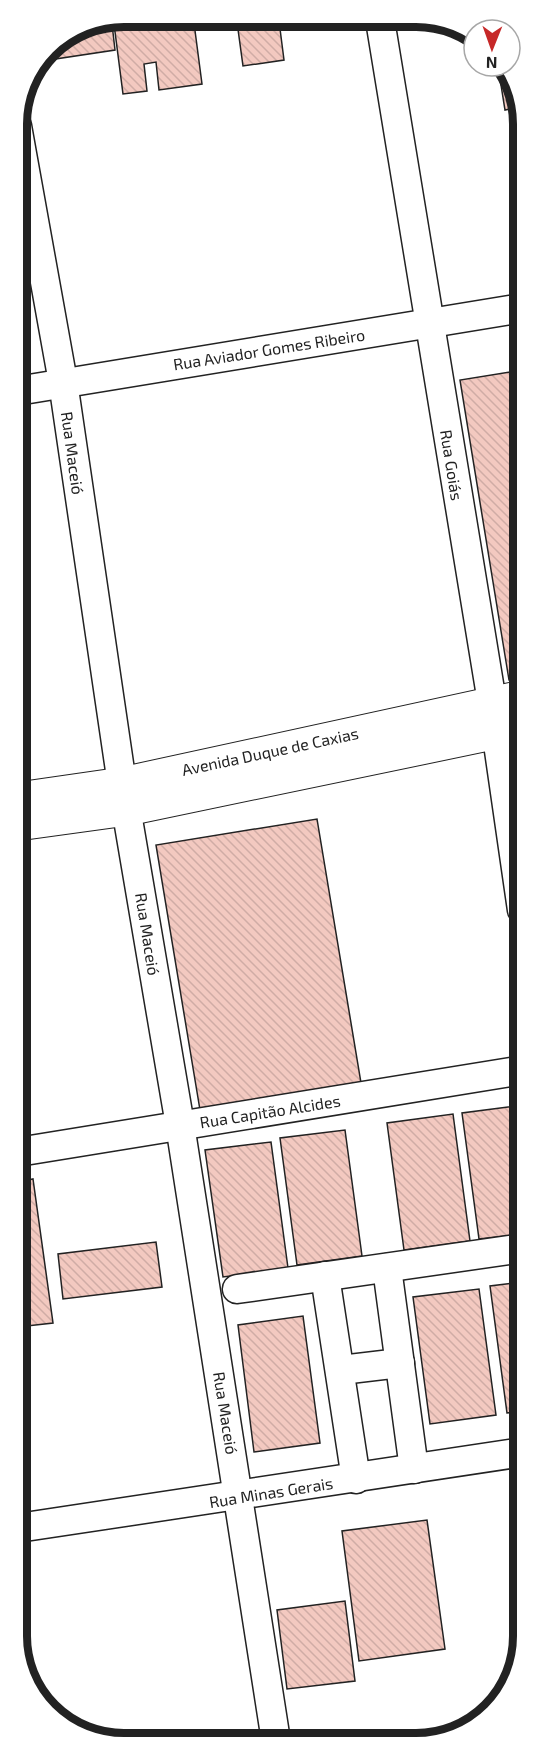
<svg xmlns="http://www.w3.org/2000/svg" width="540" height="1760" font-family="'Exo 2',sans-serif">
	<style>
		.building { fill: url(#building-back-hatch); stroke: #222; stroke-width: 1.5 }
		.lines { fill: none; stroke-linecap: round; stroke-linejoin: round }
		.minor-casing { stroke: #222; stroke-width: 31 }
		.major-casing { stroke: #222; stroke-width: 35 }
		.minor { stroke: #fff; stroke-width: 28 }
		.major { stroke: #fff; stroke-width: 33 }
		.labels { text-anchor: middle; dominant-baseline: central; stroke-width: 4.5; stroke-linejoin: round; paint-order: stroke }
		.street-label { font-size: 16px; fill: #222; stroke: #fff }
		.rim { fill: none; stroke: #222; stroke-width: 8 }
	</style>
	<defs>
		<pattern id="building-back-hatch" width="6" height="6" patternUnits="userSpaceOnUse" patternTransform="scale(1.5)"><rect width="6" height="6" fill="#f3c9c0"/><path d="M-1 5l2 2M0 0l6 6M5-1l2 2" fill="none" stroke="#d0aca5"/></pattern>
	</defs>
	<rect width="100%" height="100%" fill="#fff"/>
	<g class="building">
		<path d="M 279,21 L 284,60 L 243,66 L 237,22 Z"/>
		<path d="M 194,23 L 202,84 L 159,90 L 156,62 L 144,64 L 147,91 L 123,94 L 114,24 Z"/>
		<path d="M 112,24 L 115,50 L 42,61 L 48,48 L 83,25 Z"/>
		<path d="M 498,66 L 502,66 L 521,107 L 505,110 Z"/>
		<path d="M 522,370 L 522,678 L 509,680 L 460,380 Z"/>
		<path d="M 317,819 L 361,1083 L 200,1110 L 156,845 Z"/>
		<path d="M 523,1105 L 523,1234 L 479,1239 L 462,1113 Z"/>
		<path d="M 453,1114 L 470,1241 L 404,1250 L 387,1123 Z"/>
		<path d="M 345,1130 L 362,1256 L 297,1265 L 280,1138 Z"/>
		<path d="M 271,1142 L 288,1268 L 223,1277 L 205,1150 Z"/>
		<path d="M 33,1179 L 53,1323 L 18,1327 L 18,1182 Z"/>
		<path d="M 156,1242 L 162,1287 L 63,1299 L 58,1254 Z"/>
		<path d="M 523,1282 L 523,1411 L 507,1413 L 490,1286 Z"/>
		<path d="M 479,1289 L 496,1415 L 430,1424 L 413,1297 Z"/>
		<path d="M 303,1316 L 320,1443 L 254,1452 L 238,1325 Z"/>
		<path d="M 427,1520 L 445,1649 L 359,1661 L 342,1531 Z"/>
		<path d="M 345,1601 L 355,1681 L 287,1689 L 277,1610 Z"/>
	</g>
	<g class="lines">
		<g class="minor-casing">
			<g id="minor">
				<path d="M 380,20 L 492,702 L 522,910"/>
				<path d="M 17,126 L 63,382 L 122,784 L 180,1125 L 276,1741"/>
				<path d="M 17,391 L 522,308"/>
				<path d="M 18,1152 L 523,1070"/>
				<path d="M 387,1268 L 414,1469"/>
				<path d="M 325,1276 L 356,1479"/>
				<path d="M 237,1289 L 523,1248"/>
				<path d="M 341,1370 L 400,1363"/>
				<path d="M 18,1528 L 523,1452"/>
			</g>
		</g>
		<g class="major-casing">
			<g id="major">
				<path d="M 18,799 L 122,784 L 522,697"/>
				<path d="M 18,824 L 127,809 L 522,727"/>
			</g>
		</g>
		<use href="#minor" class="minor"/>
		<use href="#major" class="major"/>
	</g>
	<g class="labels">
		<g class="street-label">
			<text transform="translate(269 349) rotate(-9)">Rua Aviador Gomes Ribeiro</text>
			<text transform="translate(73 453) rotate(82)">Rua Maceió</text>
			<text transform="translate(452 465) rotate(81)">Rua Goiás</text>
			<text transform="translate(270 751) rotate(-12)">Avenida Duque de Caxias</text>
			<text transform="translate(148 934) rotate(81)">Rua Maceió</text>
			<text transform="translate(270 1111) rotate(-9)">Rua Capitão Alcides</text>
			<text transform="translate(226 1413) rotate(81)">Rua Maceió</text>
			<text transform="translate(271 1492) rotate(-9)">Rua Minas Gerais</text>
		</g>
	</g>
	<path d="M0 0H540V1760H0ZM124 27H416A97 97 0 0 1 513 124V1636A97 97 0 0 1 416 1733H124A97 97 0 0 1 27 1636V124A97 97 0 0 1 124 27Z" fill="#fff" fill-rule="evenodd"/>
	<path class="rim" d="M124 27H416A97 97 0 0 1 513 124V1636A97 97 0 0 1 416 1733H124A97 97 0 0 1 27 1636V124A97 97 0 0 1 124 27Z"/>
	<g transform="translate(492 48) rotate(181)"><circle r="28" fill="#ffffff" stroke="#a7a7a7" stroke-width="1.5"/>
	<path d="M0-4.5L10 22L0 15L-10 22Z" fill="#c62828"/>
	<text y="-9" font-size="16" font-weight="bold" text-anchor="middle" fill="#222222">N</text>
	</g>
</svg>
